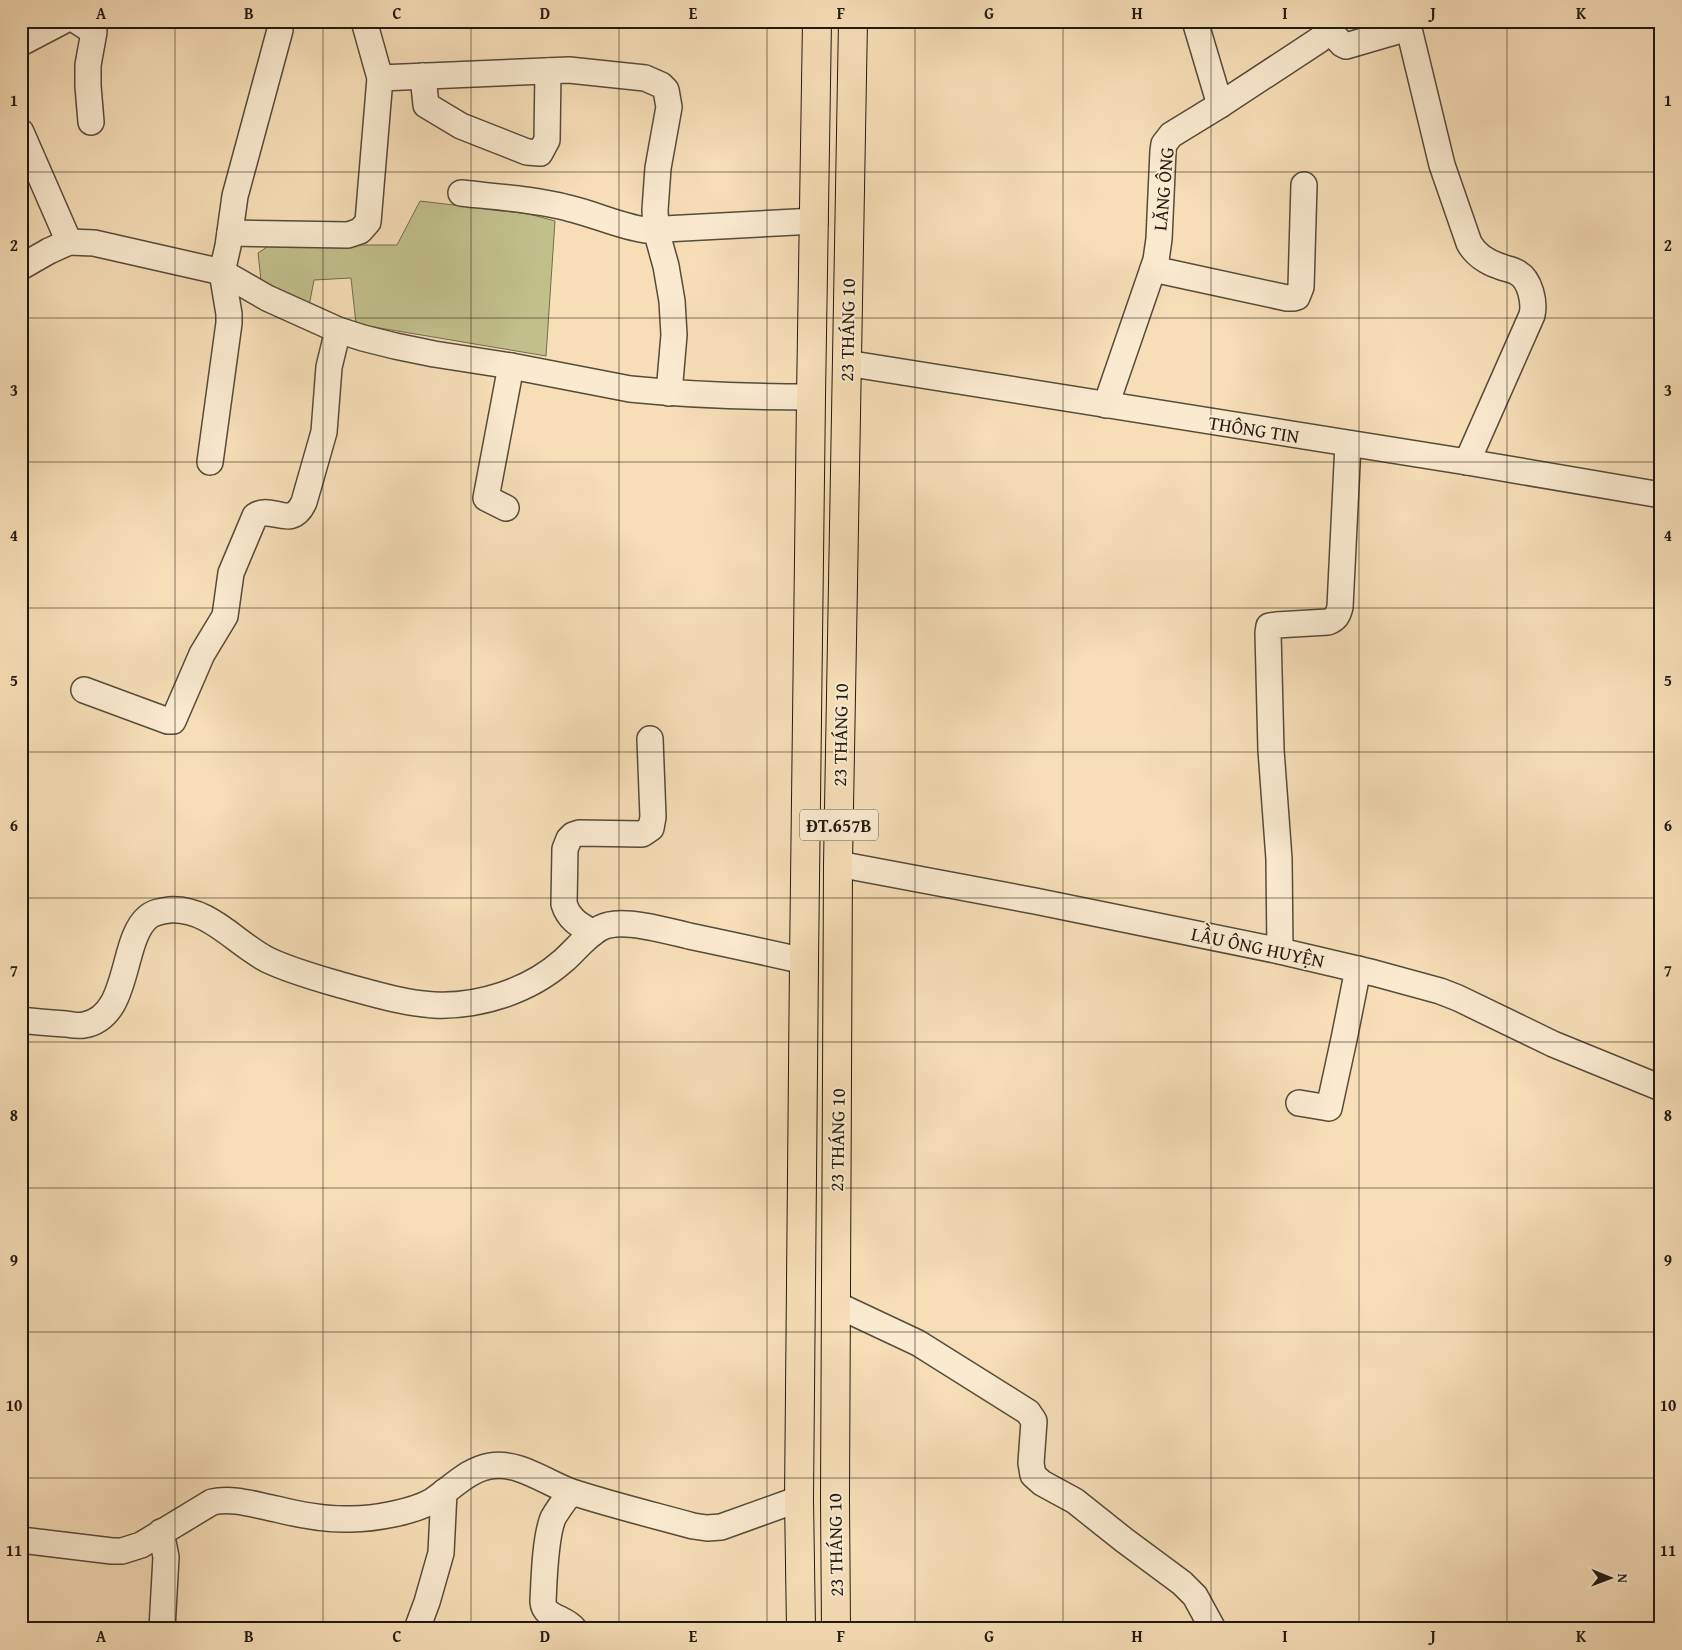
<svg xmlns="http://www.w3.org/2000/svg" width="1682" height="1650" font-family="'Gentium Book Plus',serif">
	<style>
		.green { fill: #c1c08b; stroke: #726d4e }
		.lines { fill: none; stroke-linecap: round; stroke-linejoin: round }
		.minor-casing { stroke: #574b3a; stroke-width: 28 }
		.major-casing { stroke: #221a11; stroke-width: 30 }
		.minor { stroke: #faead0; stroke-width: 25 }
		.major { stroke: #f7deb7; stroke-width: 28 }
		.grid { fill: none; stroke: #221a11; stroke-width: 1; stroke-opacity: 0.55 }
		.labels { text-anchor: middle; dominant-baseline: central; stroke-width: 4; stroke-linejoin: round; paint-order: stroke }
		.shield { fill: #faead0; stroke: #63584a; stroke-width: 1 }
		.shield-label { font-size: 18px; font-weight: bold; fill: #221a11 }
		.street-label { font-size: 19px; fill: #221a11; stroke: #faead0 }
		.neatline { fill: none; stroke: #221a11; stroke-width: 2 }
		.grid-label { font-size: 16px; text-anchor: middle; font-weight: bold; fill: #221a11 }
	</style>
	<rect width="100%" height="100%" fill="#f7deb7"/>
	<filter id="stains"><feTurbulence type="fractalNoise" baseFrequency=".004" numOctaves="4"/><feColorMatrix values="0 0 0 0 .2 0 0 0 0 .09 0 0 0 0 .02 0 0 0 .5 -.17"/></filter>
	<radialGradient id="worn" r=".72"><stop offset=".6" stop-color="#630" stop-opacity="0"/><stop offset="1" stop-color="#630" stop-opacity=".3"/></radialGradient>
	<path class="green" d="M 420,201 L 529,214 L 555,221 L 546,356 L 356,324 L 351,278 L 314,280 L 309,306 L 262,289 L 258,253 L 270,245 L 397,245 Z"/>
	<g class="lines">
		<g class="minor-casing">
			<g id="minor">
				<path d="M 77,21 L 94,32 L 88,65 L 88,86 L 91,122"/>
				<path d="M 1195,21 L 1220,105"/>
				<path d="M 1328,29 L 1342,44 L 1346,46 L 1401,30 L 1405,29 L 1410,33 L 1442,165 L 1469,243 C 1475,254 1487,262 1499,266 C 1505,269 1512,269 1518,273 C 1530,280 1535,302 1532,315 L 1467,462"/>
				<path d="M 21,43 L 63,21"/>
				<path d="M 423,76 L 426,105 L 461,126 L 527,152 L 540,153 L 547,140 L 548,71"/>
				<path d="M 380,78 L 569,70 L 645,78 L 661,85 L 666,90 L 669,107 L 658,168 L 655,210 L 656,230 L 666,266 L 672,301 L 674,335 L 669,393"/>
				<path d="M 21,132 L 69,242"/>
				<path d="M 461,193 C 496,197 533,199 568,208 C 594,214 619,226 645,230 L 815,221"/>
				<path d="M 230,233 L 348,235 L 360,231 L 368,222 L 380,78 L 364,21"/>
				<path d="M 21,267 L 49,251 L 69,242 L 94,243 L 222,272 L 267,298 L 338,330 L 363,338 L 395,346 L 434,354 L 511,366 L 630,389 C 690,395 750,397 811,397"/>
				<path d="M 1153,269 L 1287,298 L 1294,298 L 1297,297 L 1301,287 L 1304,185"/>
				<path d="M 846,363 L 1467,462 L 1661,495"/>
				<path d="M 1106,405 L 1156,260 L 1159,239 L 1163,151 L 1164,144 L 1171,135 L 1220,105 L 1319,40 L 1326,34 L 1328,21"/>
				<path d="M 210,462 L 229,323 L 229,314 L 222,272 L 228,246 L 235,196 L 280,30"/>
				<path d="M 506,508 L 486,498 L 511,366"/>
				<path d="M 84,690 L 168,721 L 173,721 L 202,654 L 225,616 L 231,573 L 255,516 C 272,504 291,531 304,502 L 324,432 L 329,367 L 338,330"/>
				<path d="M 838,864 L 1035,901 L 1280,951 L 1374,973 L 1440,991 L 1458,998 L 1553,1044 L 1661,1088"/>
				<path d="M 593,933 C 580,925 569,920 564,904 L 565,849 L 569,839 L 573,835 L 579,833 L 642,834 L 651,828 L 653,817 L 650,739"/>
				<path d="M 1280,951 L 1279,859 L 1271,750 L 1268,633 L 1269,626 L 1276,625 L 1328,622 C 1336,619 1338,615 1340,607 L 1348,444"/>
				<path d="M 21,1020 C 36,1022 51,1023 66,1024 C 72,1025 79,1026 84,1025 C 131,1017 120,940 148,917 C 154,912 162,911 169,910 C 209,907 236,944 268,960 C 291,971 317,978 341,985 C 371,993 402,1003 434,1005 C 479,1007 529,991 563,961 C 576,950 592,928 609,925 C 629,920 668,931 689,936 C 727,944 765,952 804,961"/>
				<path d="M 1299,1103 L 1329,1108 L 1344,1039 L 1358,969"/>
				<path d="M 835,1304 L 918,1343 L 1028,1412 L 1034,1421 L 1031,1463 L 1033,1475 L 1042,1483 L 1075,1501 L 1124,1540 L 1182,1583 L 1195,1596 L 1213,1629"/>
				<path d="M 571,1492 C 565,1500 558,1509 553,1518 C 545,1538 544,1580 543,1602 C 544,1618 565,1617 574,1629"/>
				<path d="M 161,1532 L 166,1557 L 162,1629"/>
				<path d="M 21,1540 L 112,1551 L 122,1551 L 141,1545 L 212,1502 C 233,1497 255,1505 276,1509 C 300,1515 326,1520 351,1519 C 374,1519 413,1512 432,1501 C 451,1489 467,1470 490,1466 C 519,1461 546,1483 572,1492 C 612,1505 653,1515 693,1526 L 707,1528 L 721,1527 L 799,1499"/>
				<path d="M 417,1629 L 427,1602 L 441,1553 L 444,1492"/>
			</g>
		</g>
		<g class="major-casing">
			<g id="major">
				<path d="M 801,1629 L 799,1499 L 804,961 L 811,397 L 817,21"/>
				<path d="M 836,1629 L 835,1499 L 838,864 L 853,21"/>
			</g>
		</g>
		<use href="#minor" class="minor"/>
		<use href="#major" class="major"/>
	</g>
	<path class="grid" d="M 175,21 L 175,1629M 323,21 L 323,1629M 471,21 L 471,1629M 619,21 L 619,1629M 767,21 L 767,1629M 915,21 L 915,1629M 1063,21 L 1063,1629M 1211,21 L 1211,1629M 1359,21 L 1359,1629M 1507,21 L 1507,1629M 21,172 L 1661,172M 21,318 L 1661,318M 21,462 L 1661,462M 21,608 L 1661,608M 21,752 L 1661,752M 21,898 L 1661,898M 21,1042 L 1661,1042M 21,1188 L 1661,1188M 21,1332 L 1661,1332M 21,1478 L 1661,1478"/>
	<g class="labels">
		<rect class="shield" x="800" y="809.5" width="78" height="31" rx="4"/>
		<g class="shield-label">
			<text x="839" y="825">ĐT.657B</text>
		</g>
		<g class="street-label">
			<text transform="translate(1163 189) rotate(-85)">LĂNG ÔNG</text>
			<text transform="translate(847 330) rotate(-89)">23 THÁNG 10</text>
			<text transform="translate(1254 429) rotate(9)">THÔNG TIN</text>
			<text transform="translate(840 735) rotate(-89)">23 THÁNG 10</text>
			<text transform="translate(1258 947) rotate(12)">LẦU ÔNG HUYỆN</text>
			<text transform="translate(837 1140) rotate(-89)">23 THÁNG 10</text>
			<text transform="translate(835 1545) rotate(-91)">23 THÁNG 10</text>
		</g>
	</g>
	<rect width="1682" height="1650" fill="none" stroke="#f7deb7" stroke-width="55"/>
	<g transform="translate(1610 1578) rotate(91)" stroke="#faead0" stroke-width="4" paint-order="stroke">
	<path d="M0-4L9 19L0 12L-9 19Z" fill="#221a11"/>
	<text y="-8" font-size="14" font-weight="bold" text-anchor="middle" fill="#221a11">N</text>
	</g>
	<rect x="28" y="28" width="1626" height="1594" class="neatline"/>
	<g class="grid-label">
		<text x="101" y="19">A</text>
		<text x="249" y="19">B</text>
		<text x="397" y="19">C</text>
		<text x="545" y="19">D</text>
		<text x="693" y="19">E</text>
		<text x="841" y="19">F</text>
		<text x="989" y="19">G</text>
		<text x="1137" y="19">H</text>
		<text x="1285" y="19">I</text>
		<text x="1433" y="19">J</text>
		<text x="1581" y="19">K</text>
		<text x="14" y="106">1</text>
		<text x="1668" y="106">1</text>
		<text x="14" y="251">2</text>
		<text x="1668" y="251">2</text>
		<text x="14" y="396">3</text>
		<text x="1668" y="396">3</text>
		<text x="14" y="541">4</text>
		<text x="1668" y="541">4</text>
		<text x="14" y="686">5</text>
		<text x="1668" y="686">5</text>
		<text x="14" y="831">6</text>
		<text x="1668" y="831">6</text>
		<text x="14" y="976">7</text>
		<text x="1668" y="976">7</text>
		<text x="14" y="1121">8</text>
		<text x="1668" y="1121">8</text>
		<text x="14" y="1266">9</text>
		<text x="1668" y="1266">9</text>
		<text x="14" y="1411">10</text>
		<text x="1668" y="1411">10</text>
		<text x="14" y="1556">11</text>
		<text x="1668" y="1556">11</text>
		<text x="101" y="1642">A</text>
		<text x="249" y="1642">B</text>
		<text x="397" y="1642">C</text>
		<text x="545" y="1642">D</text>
		<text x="693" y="1642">E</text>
		<text x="841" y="1642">F</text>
		<text x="989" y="1642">G</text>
		<text x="1137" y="1642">H</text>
		<text x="1285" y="1642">I</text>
		<text x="1433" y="1642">J</text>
		<text x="1581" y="1642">K</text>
	</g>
	<rect width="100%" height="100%" filter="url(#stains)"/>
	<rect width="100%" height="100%" fill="url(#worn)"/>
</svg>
